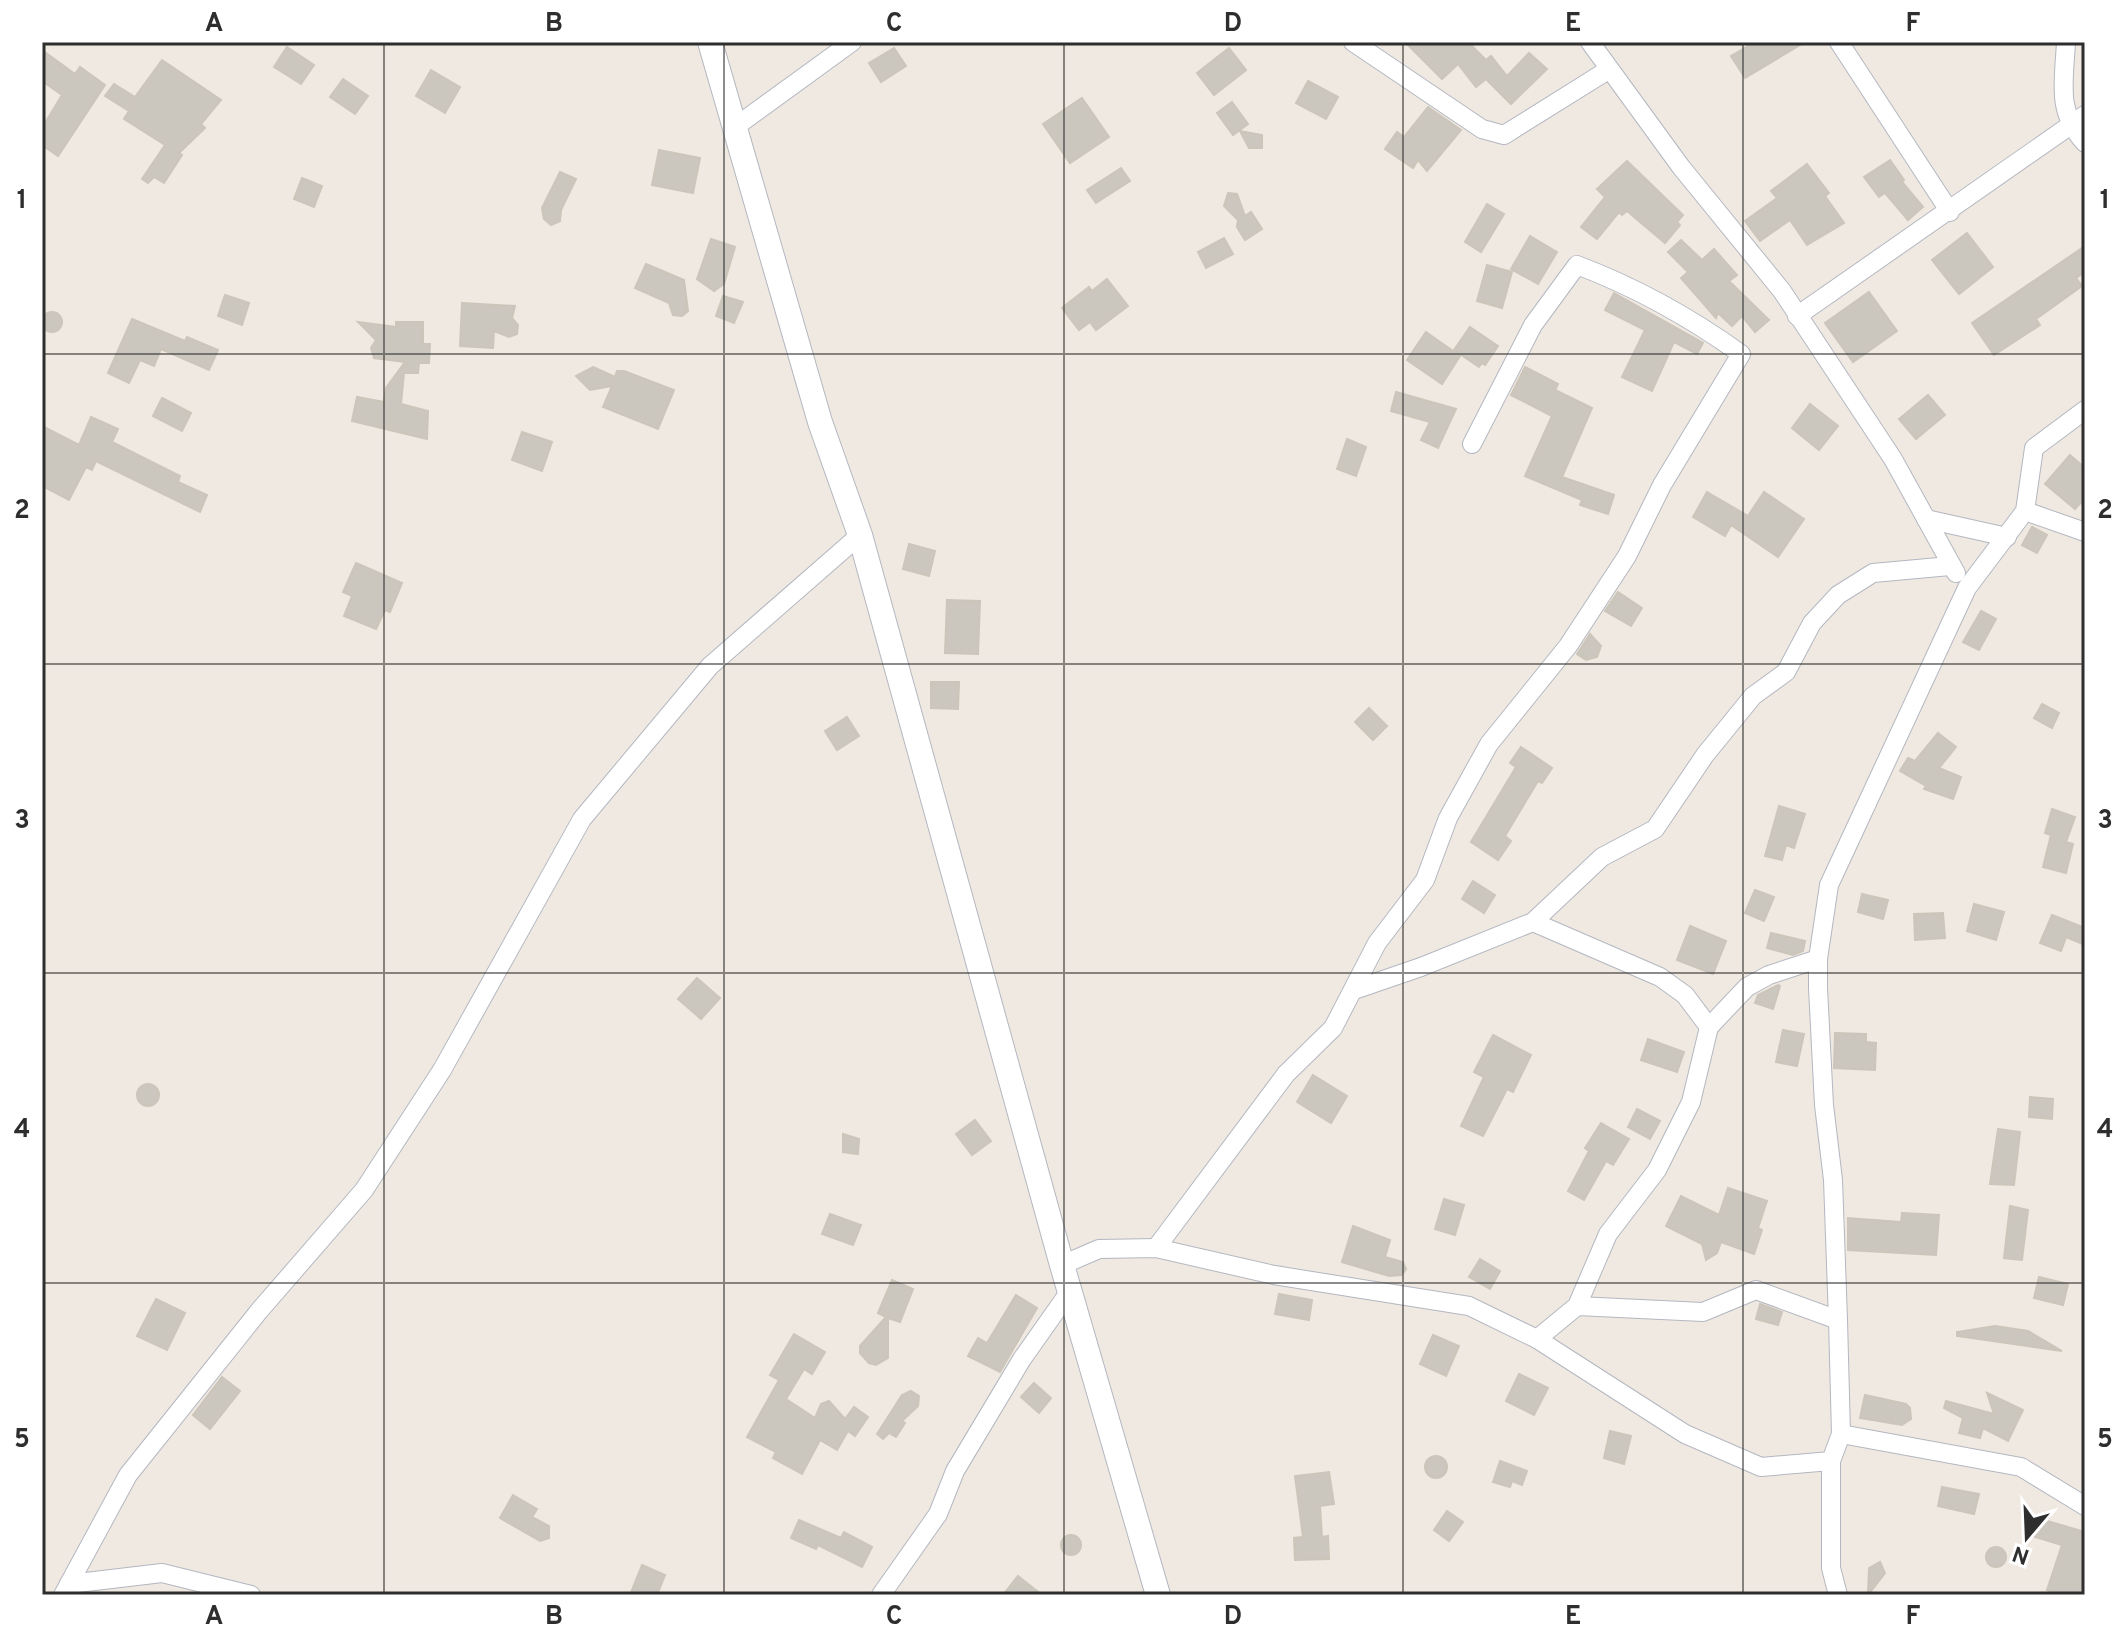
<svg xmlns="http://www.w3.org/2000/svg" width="2127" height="1637" font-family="Overpass,sans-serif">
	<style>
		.building { fill: #cbc7bf; stroke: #cbc5ba; stroke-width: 2 }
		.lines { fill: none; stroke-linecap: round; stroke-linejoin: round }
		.minor-casing { stroke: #b4b7c1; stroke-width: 20 }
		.secondary-casing { stroke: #b4b7c1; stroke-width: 26 }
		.minor { stroke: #fff; stroke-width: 18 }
		.secondary { stroke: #fff; stroke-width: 24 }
		.grid { fill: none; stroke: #2e2e2e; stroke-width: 2; stroke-opacity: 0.55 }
		.neatline { fill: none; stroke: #2e2e2e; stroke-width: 3 }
		.grid-label { font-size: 26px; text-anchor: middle; font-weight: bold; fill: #2e2e2e }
	</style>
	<rect width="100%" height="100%" fill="#efe9e1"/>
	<g class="building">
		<path d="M 1405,42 L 1468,42 L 1486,60 L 1491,56 L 1507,76 L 1529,53 L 1547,69 L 1511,104 L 1486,79 L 1476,87 L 1458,64 L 1442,79 Z"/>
		<path d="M 1755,42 L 1805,42 L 1745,78 L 1731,56 Z"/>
		<path d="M 287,47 L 314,65 L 301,84 L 274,67 Z"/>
		<path d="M 894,48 L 906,66 L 881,82 L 869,63 Z"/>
		<path d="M 1229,48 L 1246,70 L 1214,95 L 1197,73 Z"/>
		<path d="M 42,50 L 75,74 L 80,67 L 105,85 L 58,156 L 42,145 L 42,128 L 62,95 L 42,81 Z"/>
		<path d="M 162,60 L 221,100 L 201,124 L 205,128 L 179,153 L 182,155 L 164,183 L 154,177 L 148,183 L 142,179 L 165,145 L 124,119 L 129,111 L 105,96 L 114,84 L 135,97 Z"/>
		<path d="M 431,70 L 460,87 L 445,113 L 416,96 Z"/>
		<path d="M 343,79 L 368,96 L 355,114 L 330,97 Z"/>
		<path d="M 1308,81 L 1338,97 L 1326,119 L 1296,103 Z"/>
		<path d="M 1082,98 L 1109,137 L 1070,163 L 1043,124 Z"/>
		<path d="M 1232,102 L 1248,124 L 1233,135 L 1217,113 Z"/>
		<path d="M 1428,107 L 1461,130 L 1427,171 L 1418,160 L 1413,168 L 1385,149 L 1397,132 L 1404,137 Z"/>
		<path d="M 1240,131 L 1262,135 L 1262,148 L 1249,148 Z"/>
		<path d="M 659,150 L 700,158 L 693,193 L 652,185 Z"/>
		<path d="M 1890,160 L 1904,180 L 1902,182 L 1923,207 L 1908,220 L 1885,193 L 1879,197 L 1864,177 Z"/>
		<path d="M 1627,161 L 1683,215 L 1677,222 L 1680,225 L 1665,243 L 1627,211 L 1622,215 L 1619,212 L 1597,239 L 1581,227 L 1605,197 L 1597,189 Z"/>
		<path d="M 1807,164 L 1829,193 L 1825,196 L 1844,223 L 1807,245 L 1790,220 L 1760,241 L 1745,221 L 1777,198 L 1771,191 Z"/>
		<path d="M 1121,168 L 1130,181 L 1096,203 L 1087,190 Z"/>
		<path d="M 560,172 L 576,179 L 561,210 L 560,221 L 551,225 L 544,219 L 542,208 Z"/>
		<path d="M 302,178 L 322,186 L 314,207 L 294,199 Z"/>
		<path d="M 1228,193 L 1237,194 L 1245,216 L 1251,212 L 1262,229 L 1245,240 L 1237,227 L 1238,220 L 1224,206 Z"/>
		<path d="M 1487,204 L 1504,214 L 1481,252 L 1465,242 Z"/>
		<path d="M 1967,233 L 1993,267 L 1959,294 L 1932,260 Z"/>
		<path d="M 1530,236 L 1557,252 L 1538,284 L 1511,269 Z"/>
		<path d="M 1224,238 L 1233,254 L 1206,268 L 1198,252 Z"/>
		<path d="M 711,239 L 735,247 L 724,284 L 714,291 L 697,279 Z"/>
		<path d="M 1681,240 L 1702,260 L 1714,249 L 1737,275 L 1729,281 L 1769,320 L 1755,332 L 1742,316 L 1732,326 L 1718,313 L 1716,318 L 1681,278 L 1688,272 L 1668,252 Z"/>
		<path d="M 2085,246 L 2085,272 L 2076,278 L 2082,286 L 2036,319 L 2040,325 L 1994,355 L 1972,323 Z"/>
		<path d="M 646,264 L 684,280 L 688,311 L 682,316 L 673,315 L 669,303 L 635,288 Z"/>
		<path d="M 1487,265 L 1512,272 L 1502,308 L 1477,301 Z"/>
		<path d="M 1107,279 L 1128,306 L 1096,330 L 1090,322 L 1079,330 L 1062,308 L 1089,287 L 1092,291 Z"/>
		<path d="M 1869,292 L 1897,331 L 1853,362 L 1825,323 Z"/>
		<path d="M 1614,293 L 1703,343 L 1697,354 L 1674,342 L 1652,391 L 1622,377 L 1645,330 L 1605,310 Z"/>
		<path d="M 225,295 L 249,303 L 242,325 L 218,316 Z"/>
		<path d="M 723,296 L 743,302 L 734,323 L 716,316 Z"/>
		<path d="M 462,303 L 515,306 L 512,318 L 518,325 L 517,334 L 509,337 L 494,331 L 493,348 L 460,346 Z"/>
		<circle cx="52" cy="322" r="10"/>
		<path d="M 132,319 L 185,341 L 187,337 L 218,350 L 209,370 L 161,349 L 154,366 L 140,360 L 129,383 L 108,373 Z"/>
		<path d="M 358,322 L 396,327 L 396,322 L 423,322 L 423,344 L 430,344 L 429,363 L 419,363 L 418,373 L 404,373 L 401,404 L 428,411 L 427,439 L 352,421 L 357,397 L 384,402 L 386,388 L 405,362 L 374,358 L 371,348 L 376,340 Z"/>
		<path d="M 1470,327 L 1498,346 L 1485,365 L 1482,363 L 1479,367 L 1454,350 Z"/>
		<path d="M 1426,332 L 1460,356 L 1442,384 L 1407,360 Z"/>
		<path d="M 593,367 L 615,377 L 617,371 L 624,371 L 674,390 L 658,429 L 603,407 L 612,386 L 590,390 L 576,376 Z"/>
		<path d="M 1525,367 L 1558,384 L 1555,390 L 1592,408 L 1562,477 L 1614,495 L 1608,514 L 1580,505 L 1582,500 L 1525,476 L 1552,416 L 1511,395 Z"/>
		<path d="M 1396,392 L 1456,409 L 1438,448 L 1421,440 L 1430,422 L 1391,411 Z"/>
		<path d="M 1928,395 L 1945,415 L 1916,439 L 1899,419 Z"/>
		<path d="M 162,398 L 191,413 L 182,431 L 153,416 Z"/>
		<path d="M 1810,404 L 1838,426 L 1819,450 L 1792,428 Z"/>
		<path d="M 91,417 L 118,429 L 112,442 L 180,476 L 178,482 L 207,495 L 200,512 L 96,461 L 92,470 L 86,467 L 69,500 L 42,486 L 42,426 L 79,445 Z"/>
		<path d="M 522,432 L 552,442 L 542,471 L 512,460 Z"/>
		<path d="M 1347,439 L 1366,447 L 1356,476 L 1337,469 Z"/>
		<path d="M 2070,455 L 2085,468 L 2085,498 L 2075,509 L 2045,484 Z"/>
		<path d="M 1707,492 L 1748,516 L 1764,492 L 1804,519 L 1778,557 L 1731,525 L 1725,536 L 1693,517 Z"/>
		<path d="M 2032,527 L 2047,535 L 2037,553 L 2022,545 Z"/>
		<path d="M 909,544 L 935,551 L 929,576 L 903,569 Z"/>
		<path d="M 356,563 L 402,583 L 390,612 L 385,610 L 376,629 L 344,616 L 352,596 L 343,592 Z"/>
		<path d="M 1618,592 L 1642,608 L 1631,626 L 1605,611 Z"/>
		<path d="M 947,600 L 980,601 L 978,654 L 945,653 Z"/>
		<path d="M 1981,611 L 1996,619 L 1979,650 L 1963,642 Z"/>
		<path d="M 1590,634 L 1601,646 L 1597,657 L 1586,660 L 1577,654 Z"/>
		<path d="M 931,682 L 959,682 L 958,709 L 931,708 Z"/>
		<path d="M 2042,704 L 2059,713 L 2052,728 L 2034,718 Z"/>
		<path d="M 1369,708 L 1387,726 L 1373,740 L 1355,722 Z"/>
		<path d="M 847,717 L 859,736 L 837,750 L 825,731 Z"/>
		<path d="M 1938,733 L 1956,747 L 1939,768 L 1961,777 L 1953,799 L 1924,789 L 1926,786 L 1900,771 L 1908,758 L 1915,761 Z"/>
		<path d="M 1521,747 L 1552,768 L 1542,783 L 1538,781 L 1505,836 L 1511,841 L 1498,860 L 1471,842 L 1516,767 L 1510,763 Z"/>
		<path d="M 1779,806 L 1805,814 L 1794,848 L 1786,845 L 1782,860 L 1765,856 Z"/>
		<path d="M 2052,809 L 2075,817 L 2066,842 L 2073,844 L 2066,873 L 2043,867 L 2051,835 L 2045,833 Z"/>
		<path d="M 1473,881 L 1495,895 L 1484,913 L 1462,899 Z"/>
		<path d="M 1755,890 L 1774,897 L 1764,921 L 1745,913 Z"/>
		<path d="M 1862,894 L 1888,900 L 1883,919 L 1858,912 Z"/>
		<path d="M 1974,904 L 2004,912 L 1996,940 L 1967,931 Z"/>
		<path d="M 1943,913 L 1945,938 L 1915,940 L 1914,914 Z"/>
		<path d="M 2052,915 L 2085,928 L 2085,945 L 2066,937 L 2061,951 L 2040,943 Z"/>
		<path d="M 1690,926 L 1726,941 L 1713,974 L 1677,960 Z"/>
		<path d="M 1771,933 L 1805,941 L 1803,951 L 1793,955 L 1767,948 Z"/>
		<path d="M 697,978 L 720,998 L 701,1019 L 678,999 Z"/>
		<path d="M 1778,985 L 1780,986 L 1773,1009 L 1755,1003 L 1758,995 Z"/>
		<path d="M 1783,1030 L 1804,1034 L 1797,1066 L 1776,1062 Z"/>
		<path d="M 1835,1033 L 1866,1034 L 1866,1042 L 1876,1043 L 1875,1070 L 1834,1068 Z"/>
		<path d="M 1493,1035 L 1531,1055 L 1513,1092 L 1507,1089 L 1483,1136 L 1461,1126 L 1484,1077 L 1474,1072 Z"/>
		<path d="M 1648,1039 L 1684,1052 L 1677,1072 L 1641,1060 Z"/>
		<path d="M 1313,1075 L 1347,1096 L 1331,1123 L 1297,1102 Z"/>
		<circle cx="148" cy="1095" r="11"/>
		<path d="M 2030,1097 L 2053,1099 L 2052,1119 L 2029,1117 Z"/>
		<path d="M 1637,1109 L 1660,1121 L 1650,1139 L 1628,1127 Z"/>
		<path d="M 975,1120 L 991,1141 L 972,1155 L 956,1134 Z"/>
		<path d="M 1601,1123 L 1629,1139 L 1613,1165 L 1606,1161 L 1584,1200 L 1568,1191 L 1589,1151 L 1585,1148 Z"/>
		<path d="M 1998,1129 L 2020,1132 L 2014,1185 L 1990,1184 Z"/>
		<path d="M 843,1134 L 859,1139 L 858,1154 L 843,1152 Z"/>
		<path d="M 1728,1188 L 1767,1201 L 1758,1228 L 1762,1230 L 1754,1254 L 1721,1242 L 1717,1253 L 1706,1260 L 1702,1244 L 1666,1226 L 1681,1196 L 1719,1215 Z"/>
		<path d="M 1444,1199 L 1464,1205 L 1455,1235 L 1435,1229 Z"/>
		<path d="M 2010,1206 L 2028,1210 L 2022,1260 L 2004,1258 Z"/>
		<path d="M 1902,1213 L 1939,1215 L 1936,1255 L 1848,1250 L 1848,1218 L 1901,1222 Z"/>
		<path d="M 830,1214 L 861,1225 L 853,1245 L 822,1234 Z"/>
		<path d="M 1353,1226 L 1390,1240 L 1385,1257 L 1403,1262 L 1406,1269 L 1402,1275 L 1389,1276 L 1342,1262 Z"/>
		<path d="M 1480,1259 L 1500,1271 L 1490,1289 L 1469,1277 Z"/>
		<path d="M 2039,1277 L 2068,1284 L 2063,1305 L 2034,1298 Z"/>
		<path d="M 892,1280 L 913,1289 L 900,1322 L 888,1318 L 888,1358 L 876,1365 L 869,1363 L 860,1353 L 860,1346 L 886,1317 L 878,1313 Z"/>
		<path d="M 1279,1294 L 1312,1300 L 1309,1320 L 1275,1314 Z"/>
		<path d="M 1016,1295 L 1037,1308 L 1000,1372 L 968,1356 L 978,1338 L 987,1343 Z"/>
		<path d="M 156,1299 L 185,1313 L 167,1350 L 137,1336 Z"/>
		<path d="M 1760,1304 L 1782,1312 L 1778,1325 L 1756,1319 Z"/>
		<path d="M 1995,1326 L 2028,1331 L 2062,1351 L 1957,1336 L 1957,1332 Z"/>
		<path d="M 794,1334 L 825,1352 L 812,1374 L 804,1369 L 786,1399 L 815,1418 L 821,1404 L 829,1401 L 845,1419 L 854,1407 L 868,1417 L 855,1436 L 848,1431 L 837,1450 L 820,1440 L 802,1474 L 773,1458 L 776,1452 L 747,1437 L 779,1380 L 770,1375 Z"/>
		<path d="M 1433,1335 L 1459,1346 L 1446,1376 L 1420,1364 Z"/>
		<path d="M 1519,1374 L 1548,1388 L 1534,1415 L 1506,1401 Z"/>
		<path d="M 222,1377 L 240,1391 L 210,1429 L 193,1415 Z"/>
		<path d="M 1034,1383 L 1051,1398 L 1039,1413 L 1021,1397 Z"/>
		<path d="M 911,1391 L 919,1396 L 918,1406 L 902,1421 L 905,1423 L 896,1437 L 889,1433 L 883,1439 L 877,1434 L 902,1395 Z"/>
		<path d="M 1987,1393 L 2023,1410 L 2008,1441 L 1983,1428 L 1980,1438 L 1959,1433 L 1963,1418 L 1944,1408 L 1946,1401 L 1994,1414 Z"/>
		<path d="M 1865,1395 L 1906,1404 L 1910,1408 L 1911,1419 L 1902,1425 L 1860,1418 Z"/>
		<path d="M 1610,1431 L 1631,1436 L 1624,1464 L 1604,1458 Z"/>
		<circle cx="1436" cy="1467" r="11"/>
		<path d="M 1500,1461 L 1527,1471 L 1522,1485 L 1512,1481 L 1510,1487 L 1493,1482 Z"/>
		<path d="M 1329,1472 L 1334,1504 L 1320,1506 L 1322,1537 L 1328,1536 L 1329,1559 L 1295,1560 L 1294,1538 L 1303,1537 L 1295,1476 Z"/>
		<path d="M 1942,1487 L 1979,1494 L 1974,1514 L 1938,1506 Z"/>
		<path d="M 513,1495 L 537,1509 L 532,1517 L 549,1526 L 549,1538 L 540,1541 L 500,1518 Z"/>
		<path d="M 1447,1511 L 1463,1522 L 1449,1541 L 1434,1530 Z"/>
		<path d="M 2037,1518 L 2085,1532 L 2085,1595 L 2063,1595 L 2047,1590 L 2062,1545 L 2032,1536 Z"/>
		<path d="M 799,1520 L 841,1538 L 844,1532 L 872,1547 L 862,1567 L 818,1545 L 816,1549 L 791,1538 Z"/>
		<circle cx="1071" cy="1545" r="10"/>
		<circle cx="1996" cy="1557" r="10"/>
		<path d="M 1880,1562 L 1885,1573 L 1868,1595 L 1869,1568 Z"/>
		<path d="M 642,1565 L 665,1575 L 657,1595 L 630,1595 Z"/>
		<path d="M 1018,1576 L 1042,1595 L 1003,1595 Z"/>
	</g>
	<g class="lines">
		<g class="minor-casing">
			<g id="minor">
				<path d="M 1353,42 L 1482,129 L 1504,135 L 1608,70"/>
				<path d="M 1590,42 L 1681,167 L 1782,291 L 1893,459 L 1956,573"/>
				<path d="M 1839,42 L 1950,212"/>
				<path d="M 2066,42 C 2064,83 2056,111 2085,143"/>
				<path d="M 735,127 L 852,42"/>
				<path d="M 1797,316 L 2085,115"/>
				<path d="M 2025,511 L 2085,532"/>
				<path d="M 1926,519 L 2007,537"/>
				<path d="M 1533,922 L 1660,977 L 1685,995 L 1709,1027"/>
				<path d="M 1357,989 L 1421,967 L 1533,922 L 1602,857 L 1655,829 L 1705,755 L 1753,696 L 1786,672 L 1812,623 L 1838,595 L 1873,573 L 1950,566"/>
				<path d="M 1156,1248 L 1286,1074 L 1333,1028 L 1377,943 L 1425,880 L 1448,818 L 1489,744 L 1568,646 L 1627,556 L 1662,485 L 1741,354 C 1691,318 1635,287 1577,265 L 1533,325 L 1472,444"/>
				<path d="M 1062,1265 L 1099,1249 L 1156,1248 L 1274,1275 L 1469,1306 L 1537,1339 L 1685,1434 L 1761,1467 L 1831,1461"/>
				<path d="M 1577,1306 L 1703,1312 L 1756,1290 L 1838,1320"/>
				<path d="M 1537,1339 L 1577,1306 L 1608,1234 L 1657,1170 L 1691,1102 L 1709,1027 L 1747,987 L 1769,975 L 1818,959"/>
				<path d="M 1841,1434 L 2021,1467 L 2085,1506"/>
				<path d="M 69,1584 L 162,1573 L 251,1595"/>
				<path d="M 63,1595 L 128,1475 L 259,1311 L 364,1190 L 442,1070 L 582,819 L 710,666 L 860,535"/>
				<path d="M 881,1595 L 938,1514 L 955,1471 L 1022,1359 L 1070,1291"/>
				<path d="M 1838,1595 L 1831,1568 L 1831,1461 L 1841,1434 L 1838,1320 L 1833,1180 L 1824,1105 L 1818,988 L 1818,959 L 1829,885 L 1967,588 L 2025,511 L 2034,448 L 2085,410"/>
			</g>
		</g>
		<g class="secondary-casing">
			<path id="secondary" d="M 710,42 L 820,422 L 860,535 L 1062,1265 L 1158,1595"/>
		</g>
		<use href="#minor" class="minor"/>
		<use href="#secondary" class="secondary"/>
	</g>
	<path class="grid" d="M 384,42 L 384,1595M 724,42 L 724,1595M 1064,42 L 1064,1595M 1403,42 L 1403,1595M 1743,42 L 1743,1595M 42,354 L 2085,354M 42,664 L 2085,664M 42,973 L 2085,973M 42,1283 L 2085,1283"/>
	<rect width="2127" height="1637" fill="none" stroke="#ffffff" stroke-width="88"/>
	<g transform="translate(2027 1537) rotate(199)" stroke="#ffffff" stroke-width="6" paint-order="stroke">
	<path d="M0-6L14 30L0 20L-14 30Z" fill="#2e2e2e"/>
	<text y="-12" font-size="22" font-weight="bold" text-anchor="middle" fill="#2e2e2e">N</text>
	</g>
	<rect x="44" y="44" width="2039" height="1549" class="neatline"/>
	<g class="grid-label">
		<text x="214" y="31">A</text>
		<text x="554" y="31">B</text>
		<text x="894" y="31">C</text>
		<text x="1233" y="31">D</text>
		<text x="1573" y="31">E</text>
		<text x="1913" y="31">F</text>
		<text x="22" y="208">1</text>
		<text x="2105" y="208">1</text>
		<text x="22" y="518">2</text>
		<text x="2105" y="518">2</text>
		<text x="22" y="828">3</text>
		<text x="2105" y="828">3</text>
		<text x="22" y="1137">4</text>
		<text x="2105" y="1137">4</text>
		<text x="22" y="1447">5</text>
		<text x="2105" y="1447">5</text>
		<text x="214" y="1624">A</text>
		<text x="554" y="1624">B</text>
		<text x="894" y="1624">C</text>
		<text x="1233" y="1624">D</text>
		<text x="1573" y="1624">E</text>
		<text x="1913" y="1624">F</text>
	</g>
</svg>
